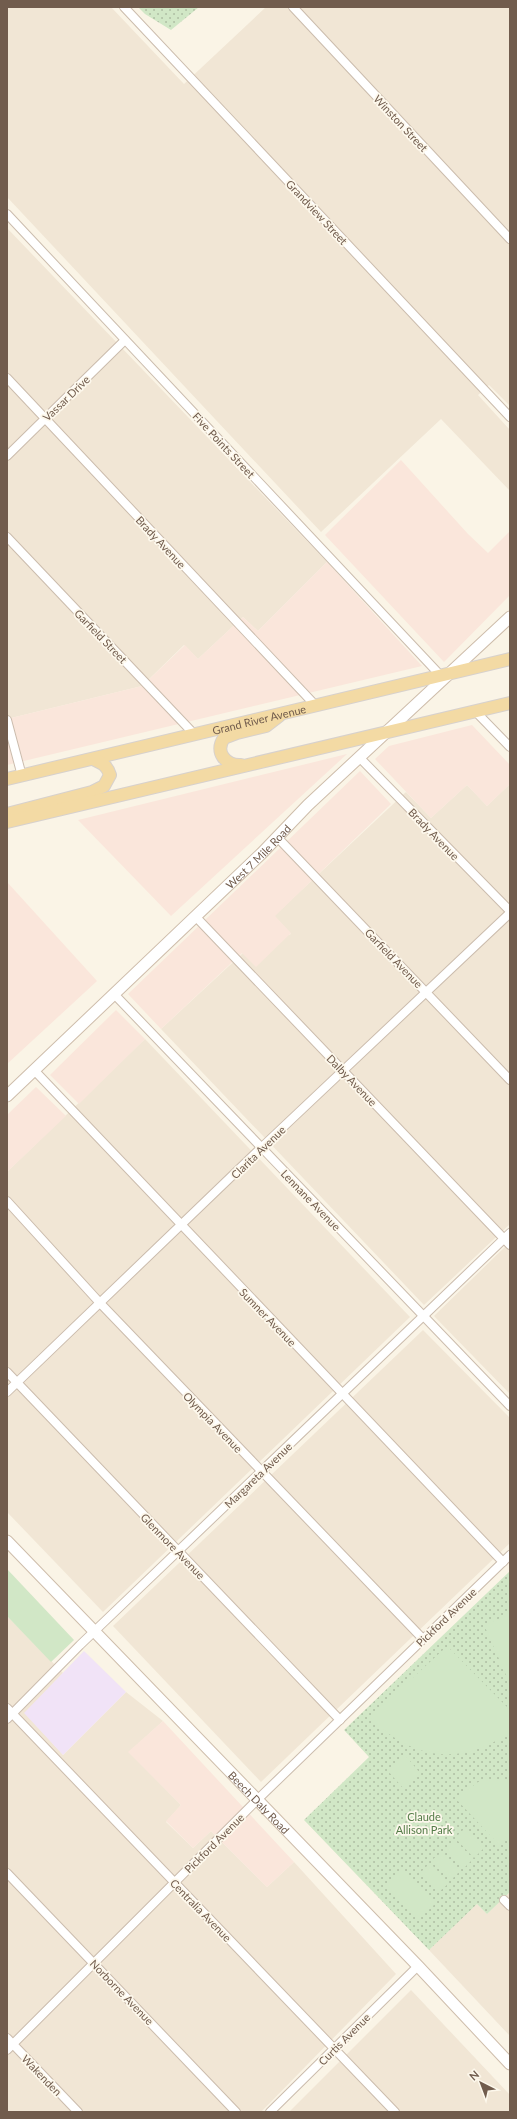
<svg xmlns="http://www.w3.org/2000/svg" width="517" height="2119" font-family="Lato,sans-serif">
	<style>
		.residential { fill: #f1e6d5 }
		.commercial { fill: #fae6db }
		.education { fill: #f1e3f7 }
		.park { fill: url(#park-dots) }
		.garden { fill: #d1e7c6 }
		.lines { fill: none; stroke-linecap: round; stroke-linejoin: round }
		.street-casing { stroke: #cbbcad; stroke-width: 10 }
		.secondary-casing { stroke: #cebdab; stroke-width: 13 }
		.primary-casing { stroke: #d7d1cd; stroke-width: 14 }
		.street { stroke: #fff; stroke-width: 8 }
		.secondary { stroke: #fff; stroke-width: 11 }
		.primary { stroke: #f3daa4; stroke-width: 12 }
		.labels { text-anchor: middle; dominant-baseline: central; stroke-width: 3.5; stroke-linejoin: round; paint-order: stroke }
		.street-label { font-size: 11px; fill: #715c4d; stroke: #fdf8ec }
		.park-label { font-size: 11px; fill: #557c49; stroke: #fdf8ec }
	</style>
	<defs>
		<pattern id="park-dots" width="8" height="8" patternUnits="userSpaceOnUse"><rect width="8" height="8" fill="#d1e7c6"/><path d="M2 2h.1M6 6h.1" fill="none" stroke="#aebea3" stroke-width="1.8" stroke-linecap="round"/></pattern>
	</defs>
	<rect width="100%" height="100%" fill="#faf4e6"/>
	<g class="residential">
		<path d="M 7,7 L 111,7 L 184,84 L 266,7 L 510,7 L 510,406 L 489,385 L 478,395 L 510,430 L 510,491 L 441,419 L 321,532 L 7,197 Z"/>
		<path d="M 7,228 L 327,562 L 258,631 L 243,617 L 198,659 L 184,645 L 142,686 L 7,719 Z"/>
		<path d="M 510,784 L 510,1224 L 424,1305 L 161,1029 L 243,953 L 291,934 L 274,916 L 406,792 L 431,818 L 467,785 L 487,806 Z"/>
		<path d="M 145,1039 L 410,1317 L 103,1612 L 7,1512 L 7,1172 Z"/>
		<path d="M 510,1242 L 510,1394 L 434,1316 Z"/>
		<path d="M 423,1330 L 510,1418 L 510,1543 L 261,1782 L 113,1626 Z"/>
		<path d="M 7,1616 L 63,1673 L 25,1713 L 63,1755 L 126,1692 L 163,1721 L 129,1752 L 181,1805 L 166,1822 L 193,1848 L 211,1831 L 267,1887 L 294,1862 L 396,1974 L 261,2112 L 7,2112 Z"/>
		<path d="M 510,1892 L 510,2036 L 429,1950 L 477,1904 L 487,1914 Z"/>
		<path d="M 411,1990 L 510,2095 L 510,2112 L 289,2112 Z"/>
	</g>
	<g class="commercial">
		<path d="M 401,460 L 468,534 L 488,553 L 510,531 L 510,595 L 444,662 L 325,535 Z"/>
		<path d="M 327,562 L 422,666 L 7,765 L 7,719 L 142,686 L 185,645 L 198,659 L 243,617 L 258,631 Z"/>
		<path d="M 472,725 L 510,765 L 510,784 L 487,806 L 467,785 L 431,818 L 375,759 L 389,746 Z"/>
		<path d="M 347,754 L 171,916 L 78,820 Z"/>
		<path d="M 360,771 L 391,804 L 275,916 L 291,933 L 256,967 L 242,953 L 161,1029 L 128,994 Z"/>
		<path d="M 7,882 L 97,981 L 7,1064 Z"/>
		<path d="M 116,1010 L 145,1039 L 79,1104 L 50,1075 Z"/>
		<path d="M 36,1087 L 66,1116 L 7,1172 L 7,1115 Z"/>
		<path d="M 163,1721 L 294,1862 L 267,1887 L 211,1831 L 193,1848 L 166,1821 L 181,1805 L 128,1752 Z"/>
	</g>
	<path class="education" d="M 84,1651 L 126,1692 L 63,1755 L 24,1713 Z"/>
	<g class="park">
		<path d="M 138,7 L 199,7 L 171,30 L 145,14 Z"/>
		<path d="M 510,1571 L 510,1892 L 487,1914 L 477,1904 L 429,1950 L 304,1820 L 369,1757 L 344,1730 Z"/>
	</g>
	<g class="garden">
		<path d="M 7,1569 L 74,1640 L 51,1662 L 7,1616 Z"/>
		<path d="M 510,1614 L 510,1684 L 484,1625 Z"/>
		<path d="M 444,1649 L 450,1649 L 510,1710 L 510,1732 C 461,1767 411,1760 370,1717 Z"/>
		<path d="M 405,1755 L 420,1773 L 403,1788 L 387,1770 Z"/>
		<path d="M 490,1779 L 510,1780 L 510,1836 L 500,1846 L 456,1799 L 478,1782 Z"/>
		<path d="M 464,1829 L 483,1849 L 474,1858 L 455,1838 Z"/>
		<path d="M 453,1841 L 472,1860 L 463,1869 L 444,1850 Z"/>
		<path d="M 442,1852 L 460,1871 L 451,1880 L 432,1860 Z"/>
		<path d="M 430,1863 L 449,1883 L 440,1891 L 421,1872 Z"/>
		<path d="M 404,1870 L 436,1903 L 419,1919 L 387,1886 Z"/>
	</g>
	<g class="lines">
		<g class="street-casing">
			<g id="street">
				<path d="M 124,7 L 510,417"/>
				<path d="M 293,7 L 510,239"/>
				<path d="M 7,214 L 441,676"/>
				<path d="M 7,378 L 316,706"/>
				<path d="M 7,456 L 125,340"/>
				<path d="M 7,537 L 194,734"/>
				<path d="M 475,711 L 510,747"/>
				<path d="M 7,720 L 22,776"/>
				<path d="M 359,757 L 510,911"/>
				<path d="M 277,837 L 510,1080"/>
				<path d="M 195,916 L 510,1245"/>
				<path d="M 114,994 L 510,1406"/>
				<path d="M 34,1070 L 503,1562"/>
				<path d="M 7,1201 L 100,1303 L 423,1639"/>
				<path d="M 7,1372 L 340,1720"/>
				<path d="M 7,1392 L 261,1148 L 510,913"/>
				<path d="M 7,1708 L 395,2112"/>
				<path d="M 7,1719 L 80,1645 L 510,1233"/>
				<path d="M 7,1873 L 236,2112"/>
				<path d="M 504,1900 L 510,1906"/>
				<path d="M 7,2038 L 78,2112"/>
				<path d="M 7,2050 L 256,1801 L 510,1555"/>
				<path d="M 270,2112 L 418,1966"/>
			</g>
		</g>
		<g class="secondary-casing">
			<g id="secondary">
				<path id="s1" d="M 7,1096 L 262,853 L 308,805 L 510,617"/>
				<path id="s2" d="M 7,1541 L 418,1966 L 510,2064"/>
			</g>
		</g>
		<g class="primary-casing">
			<g id="primary">
				<path d="M 241,765 C 226,766 214,752 224,738 L 237,733 L 266,726 L 279,716"/>
				<path id="s3" d="M 7,779 L 510,659"/>
				<path d="M 7,814 L 92,792 L 104,786 L 110,775 C 107,765 102,763 93,759"/>
				<path d="M 7,822 L 510,703"/>
			</g>
		</g>
		<use href="#street" class="street"/>
		<use href="#secondary" class="secondary"/>
		<use href="#primary" class="primary"/>
	</g>
	<g class="labels">
		<g class="street-label">
			<text transform="translate(401 123) rotate(47)">Winston Street</text>
			<text transform="translate(317 212) rotate(47)">Grandview Street</text>
			<text transform="translate(66 398) rotate(-44)">Vassar Drive</text>
			<text transform="translate(224 445) rotate(47)">Five Points Street</text>
			<text transform="translate(161 542) rotate(47)">Brady Avenue</text>
			<text transform="translate(101 636) rotate(46)">Garfield Street</text>
			<text stroke="none"><textPath href="#s3" startOffset="259">Grand River Avenue</textPath></text>
			<text transform="translate(434 834) rotate(46)">Brady Avenue</text>
			<text stroke="none"><textPath href="#s1" startOffset="347">West 7 Mile Road</textPath></text>
			<text transform="translate(394 958) rotate(46)">Garfield Avenue</text>
			<text transform="translate(352 1080) rotate(46)">Dalby Avenue</text>
			<text transform="translate(258 1152) rotate(-44)">Clarita Avenue</text>
			<text transform="translate(311 1200) rotate(46)">Lennane Avenue</text>
			<text transform="translate(268 1317) rotate(46)">Sumner Avenue</text>
			<text transform="translate(213 1422) rotate(46)">Olympia Avenue</text>
			<text transform="translate(258 1475) rotate(-44)">Margareta Avenue</text>
			<text transform="translate(173 1546) rotate(46)">Glenmore Avenue</text>
			<text transform="translate(446 1617) rotate(-44)">Pickford Avenue</text>
			<text stroke="none"><textPath href="#s2" startOffset="363">Beech Daly Road</textPath></text>
			<text transform="translate(214 1843) rotate(-45)">Pickford Avenue</text>
			<text transform="translate(201 1910) rotate(46)">Centralia Avenue</text>
			<text transform="translate(122 1992) rotate(46)">Norborne Avenue</text>
			<text transform="translate(344 2039) rotate(-45)">Curtis Avenue</text>
			<text transform="translate(42 2075) rotate(46)">Wakenden</text>
		</g>
		<g class="park-label">
			<text x="424" y="1816">Claude<tspan x="424" dy="13">Allison Park</tspan></text>
		</g>
	</g>
	<rect width="517" height="2119" fill="none" stroke="#715c4d" stroke-width="16"/>
	<g transform="translate(481 2083) rotate(318)" stroke="#fdf8ec" stroke-width="3" paint-order="stroke">
	<path d="M0-3L7 15L0 10L-7 15Z" fill="#715c4d"/>
	<text y="-6" font-size="11" font-weight="bold" text-anchor="middle" fill="#715c4d">N</text>
	</g>
</svg>
